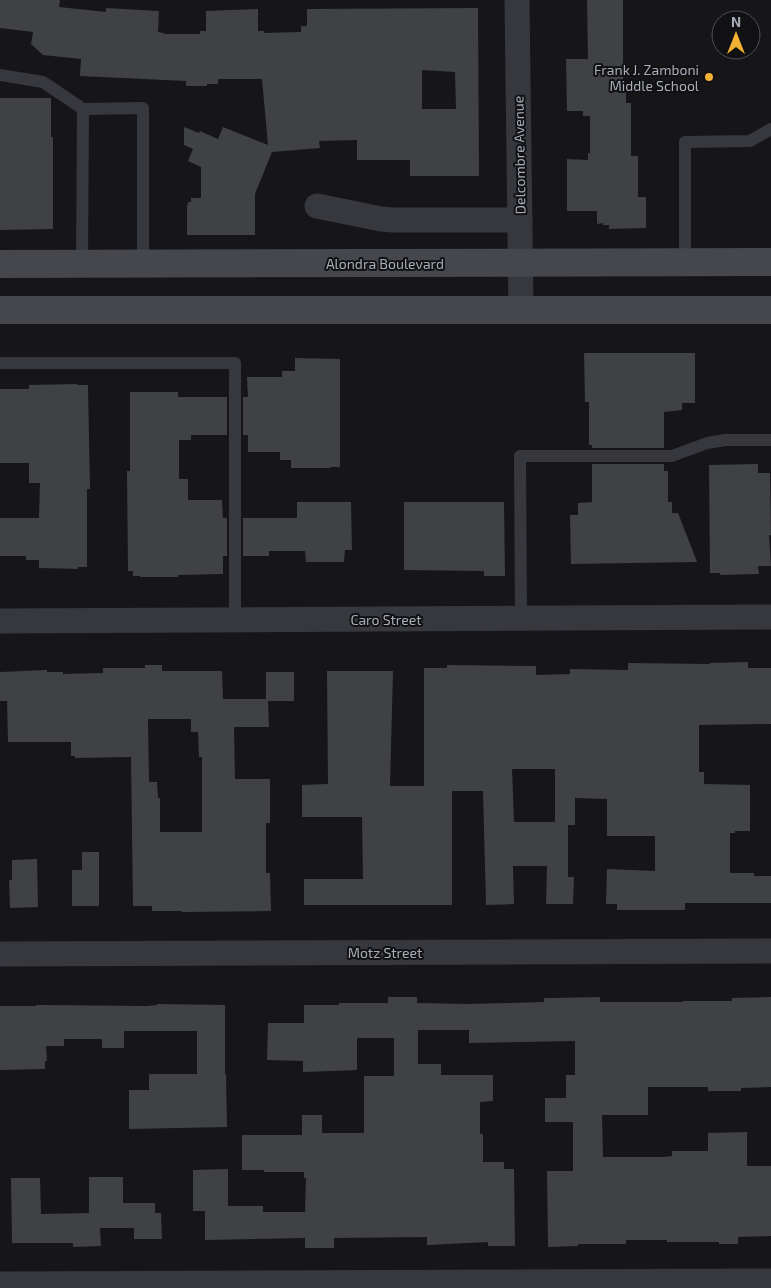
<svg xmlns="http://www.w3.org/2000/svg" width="771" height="1288" font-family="'Exo 2',sans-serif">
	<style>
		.building { fill: #404145; fill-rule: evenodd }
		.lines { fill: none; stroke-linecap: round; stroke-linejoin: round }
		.lane { stroke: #37383d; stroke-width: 12 }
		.street { stroke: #37383d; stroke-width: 25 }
		.secondary { stroke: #45474d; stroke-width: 28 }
		.poi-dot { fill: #f2b134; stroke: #111113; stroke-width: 2 }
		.labels { text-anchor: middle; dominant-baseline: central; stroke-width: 4; stroke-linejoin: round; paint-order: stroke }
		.poi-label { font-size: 14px; fill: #a8adb8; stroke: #111113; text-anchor: end }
		.street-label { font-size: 14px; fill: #a8adb8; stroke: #111113 }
	</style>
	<rect width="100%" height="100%" fill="#161618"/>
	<g class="building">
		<path d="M 0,0 L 60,0 L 59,7 L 106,12 L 106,8 L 159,11 L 158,32 L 164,33 L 164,34 L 200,34 L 200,31 L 206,31 L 206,11 L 258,9 L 258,31 L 264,31 L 264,33 L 301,32 L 301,26 L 307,26 L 307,9 L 478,8 L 479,176 L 410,176 L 410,160 L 357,160 L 357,140 L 319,141 L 320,148 L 272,152 L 255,194 L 255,235 L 187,235 L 187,205 L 188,205 L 188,202 L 191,202 L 191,198 L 201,198 L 201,167 L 188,161 L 193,149 L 184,145 L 184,127 L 199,133 L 200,131 L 218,139 L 223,127 L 268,145 L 262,79 L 218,79 L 218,84 L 207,84 L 207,86 L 186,86 L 186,81 L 80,76 L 81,59 L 43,55 L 31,44 L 33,32 L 0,28 ZM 422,70 L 455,72 L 456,109 L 422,109 Z"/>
		<path d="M 587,0 L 623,0 L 623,90 L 626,90 L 626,103 L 631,103 L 631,156 L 638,156 L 638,197 L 646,197 L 646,228 L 609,229 L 609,225 L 603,225 L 603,223 L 597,224 L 597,211 L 567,211 L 567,159 L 588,160 L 588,153 L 590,153 L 590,116 L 583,116 L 583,111 L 567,111 L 566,59 L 588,59 Z"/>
		<path d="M 0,98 L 51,98 L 51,137 L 53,137 L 53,229 L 0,230 Z"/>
		<path d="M 584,353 L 695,353 L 695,403 L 682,403 L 682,410 L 664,412 L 664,448 L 592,448 L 592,445 L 589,445 L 589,402 L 585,402 Z"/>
		<path d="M 295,358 L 340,359 L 340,467 L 330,467 L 330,468 L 291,468 L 291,460 L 280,460 L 280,452 L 248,452 L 248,435 L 243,435 L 243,397 L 248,397 L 247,377 L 282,377 L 282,371 L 295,371 Z"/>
		<path d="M 77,384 L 77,385 L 88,385 L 90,489 L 87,489 L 87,567 L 78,567 L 78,569 L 39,568 L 39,560 L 26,560 L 26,556 L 0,556 L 0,518 L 39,518 L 40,483 L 29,483 L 29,463 L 0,463 L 0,389 L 29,389 L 29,385 Z"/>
		<path d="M 130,392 L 178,392 L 178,397 L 227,397 L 227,435 L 191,435 L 191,440 L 179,440 L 179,479 L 188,479 L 188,500 L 222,500 L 223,518 L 227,518 L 227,556 L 223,556 L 223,574 L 178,575 L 178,577 L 140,577 L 140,576 L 133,576 L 133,571 L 128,571 L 127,471 L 130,471 Z"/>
		<path d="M 592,464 L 664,464 L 664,471 L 668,471 L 668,502 L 672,502 L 672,513 L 678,513 L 697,562 L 571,564 L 570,515 L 578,515 L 578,503 L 592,502 Z"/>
		<path d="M 758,464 L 758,473 L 770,473 L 771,535 L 769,535 L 771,566 L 758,566 L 759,574 L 720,575 L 720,573 L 710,573 L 709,465 Z"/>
		<path d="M 297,502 L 351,502 L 352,550 L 345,550 L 344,562 L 306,562 L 305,551 L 269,551 L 269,556 L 243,556 L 243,518 L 297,518 Z"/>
		<path d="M 404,502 L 504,502 L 505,576 L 484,576 L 484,571 L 404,570 Z"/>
		<path d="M 748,662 L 748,668 L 771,668 L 771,724 L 699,725 L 699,772 L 704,772 L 704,784 L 750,785 L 750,831 L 735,831 L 735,833 L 730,833 L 730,873 L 754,873 L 754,876 L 771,876 L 771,903 L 685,903 L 685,910 L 617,910 L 617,904 L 606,904 L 607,869 L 655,871 L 655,836 L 607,836 L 607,799 L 575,798 L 575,825 L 568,825 L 568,877 L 574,877 L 573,904 L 546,904 L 547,866 L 513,866 L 514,904 L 486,905 L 483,791 L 452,791 L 452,905 L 304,905 L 304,879 L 363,879 L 362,817 L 302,817 L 302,785 L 328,784 L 327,671 L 393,671 L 390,786 L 424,786 L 424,668 L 447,668 L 447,665 L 536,666 L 536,675 L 570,674 L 570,669 L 628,670 L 628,663 L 710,664 L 710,663 ZM 512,769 L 555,769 L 555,822 L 514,822 Z"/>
		<path d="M 145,665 L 162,665 L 162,671 L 222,671 L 223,699 L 266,699 L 266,672 L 294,672 L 294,701 L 268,701 L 269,727 L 234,727 L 235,779 L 270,779 L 270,823 L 266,823 L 266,873 L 270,873 L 271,911 L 182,912 L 182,911 L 152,911 L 152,906 L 133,906 L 131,757 L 75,758 L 75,756 L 71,756 L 71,742 L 8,742 L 7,701 L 0,701 L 0,672 L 47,670 L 47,672 L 63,672 L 63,674 L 103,673 L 103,668 L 145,668 ZM 148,719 L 191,719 L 191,732 L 198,732 L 199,757 L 202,757 L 202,832 L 160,832 L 160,798 L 158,798 L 157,782 L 149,782 Z"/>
		<path d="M 82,852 L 99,852 L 99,906 L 72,906 L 72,870 L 82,870 Z"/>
		<path d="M 37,859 L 38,907 L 10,908 L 9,880 L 12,880 L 12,860 Z"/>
		<path d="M 388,997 L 417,997 L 417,1003 L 468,1004 L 544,1002 L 544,998 L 554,998 L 600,997 L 600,1002 L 683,1002 L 683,1001 L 732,1001 L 732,998 L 771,997 L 771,1087 L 741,1088 L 741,1091 L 708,1091 L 708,1087 L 648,1087 L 648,1115 L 602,1115 L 603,1157 L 664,1157 L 672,1156 L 672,1151 L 708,1151 L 708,1133 L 747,1132 L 747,1166 L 771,1166 L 771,1236 L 738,1237 L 738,1244 L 719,1244 L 719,1242 L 667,1242 L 667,1240 L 626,1240 L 626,1244 L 578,1244 L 578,1246 L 548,1247 L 547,1171 L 573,1171 L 573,1122 L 545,1122 L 545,1098 L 566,1098 L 566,1075 L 575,1075 L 575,1041 L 469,1043 L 469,1030 L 418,1030 L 418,1064 L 441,1064 L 441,1075 L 493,1075 L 493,1101 L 480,1102 L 480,1134 L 483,1134 L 483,1162 L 504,1162 L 504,1169 L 514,1169 L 515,1246 L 488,1246 L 488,1242 L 427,1245 L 427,1237 L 334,1238 L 334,1248 L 305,1248 L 305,1238 L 205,1240 L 205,1211 L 193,1211 L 193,1170 L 228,1169 L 228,1206 L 263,1206 L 263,1212 L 305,1212 L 306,1178 L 304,1178 L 304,1172 L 264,1172 L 264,1170 L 242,1170 L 242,1135 L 302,1135 L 302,1115 L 322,1115 L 322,1133 L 364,1133 L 364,1076 L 394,1076 L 394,1038 L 357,1038 L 357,1070 L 303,1072 L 303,1061 L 267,1060 L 268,1023 L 304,1023 L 304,1005 L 339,1005 L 339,1003 L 388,1003 Z"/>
		<path d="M 157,1004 L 225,1005 L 225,1074 L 226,1074 L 227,1127 L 129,1129 L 129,1090 L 149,1090 L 149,1074 L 197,1074 L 197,1031 L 124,1031 L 124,1048 L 102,1048 L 102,1039 L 64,1039 L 64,1046 L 46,1046 L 47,1061 L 45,1061 L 45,1069 L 0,1070 L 0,1006 L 36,1006 L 36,1005 L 45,1005 L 147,1006 L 157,1005 Z"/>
		<path d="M 89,1177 L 123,1177 L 123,1203 L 155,1203 L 155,1213 L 161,1213 L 162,1239 L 134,1239 L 134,1228 L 100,1228 L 101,1246 L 73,1247 L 73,1243 L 12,1243 L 11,1178 L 40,1178 L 41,1214 L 89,1213 Z"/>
	</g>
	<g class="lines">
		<g class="lane">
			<path d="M 0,75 L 43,82 L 83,109 L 143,108 L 143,264"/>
			<path d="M 685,263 L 685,142 L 750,141 L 771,129"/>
			<path d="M 82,264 L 83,109"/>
			<path d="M 0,363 L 235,363 L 235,620"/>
			<path d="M 521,619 L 520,456 L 672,456 L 707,443 L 725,440 L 771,440"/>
		</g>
		<g class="street">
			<path d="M 517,0 L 521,310"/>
			<path d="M 317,206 L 381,219 L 393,220 L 520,220"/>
			<path d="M 0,621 L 771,617"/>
			<path d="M 0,954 L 771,951"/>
			<path d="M 0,1284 L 771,1281"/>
		</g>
		<g class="secondary">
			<path d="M 0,264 L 771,262"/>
			<path d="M 0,310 L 771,310"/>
		</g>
	</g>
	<circle class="poi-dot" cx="709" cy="77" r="5"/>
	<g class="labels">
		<g class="poi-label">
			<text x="699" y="69">Frank J. Zamboni<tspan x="699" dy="16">Middle School</tspan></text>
		</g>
		<g class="street-label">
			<text transform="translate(519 155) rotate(-91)">Delcombre Avenue</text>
			<text x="385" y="263">Alondra Boulevard</text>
			<text x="386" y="619">Caro Street</text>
			<text x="385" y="952">Motz Street</text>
		</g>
	</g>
	<g transform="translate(736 35)"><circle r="24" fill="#111113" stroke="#4d4f55"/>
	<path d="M0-4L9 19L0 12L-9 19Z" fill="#f2b134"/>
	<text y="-8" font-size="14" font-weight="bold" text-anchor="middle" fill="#a8adb8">N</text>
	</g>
</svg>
